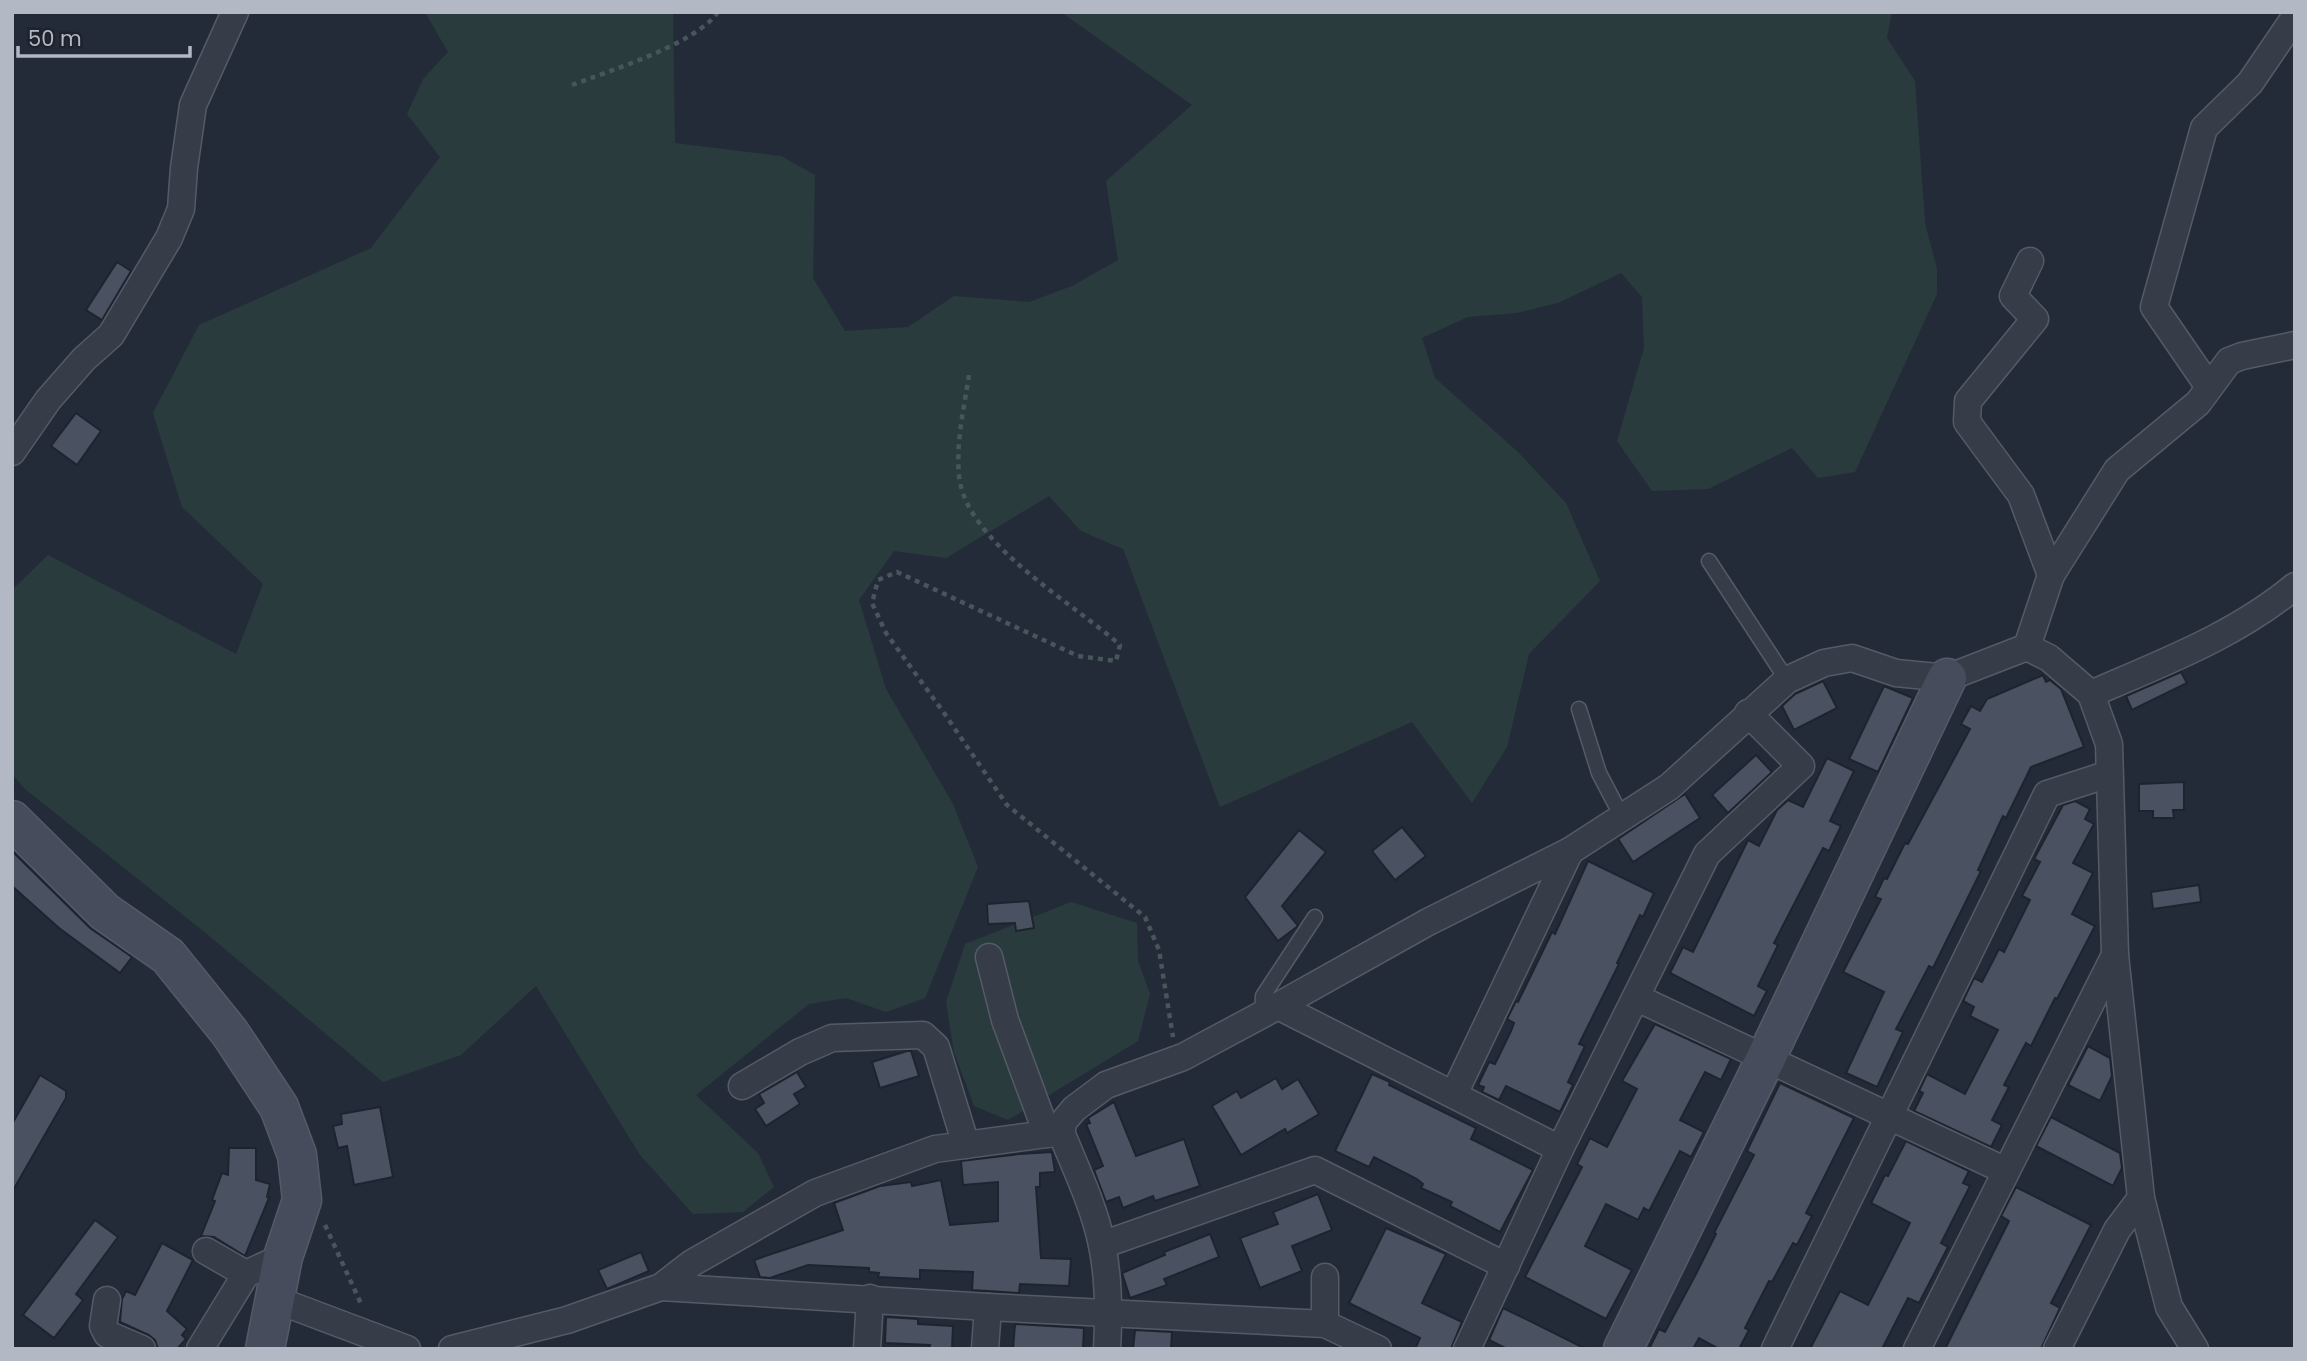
<svg xmlns="http://www.w3.org/2000/svg" width="2307" height="1361" font-family="Poppins,sans-serif">
	<style>
		.green { fill: #2a3b3d }
		.building { fill: #4a5261; stroke: #1e242f; stroke-width: 2 }
		.lines { fill: none; stroke-linecap: round; stroke-linejoin: round }
		.lane-casing { stroke: #555b66; stroke-width: 17 }
		.street-casing { stroke: #555b66; stroke-width: 29 }
		.secondary-casing { stroke: #555b66; stroke-width: 41 }
		.path { stroke: #47565a; stroke-width: 4.5; stroke-dasharray: 5 5; stroke-linecap: butt }
		.lane { stroke: #373d48; stroke-width: 14 }
		.street { stroke: #373d48; stroke-width: 26 }
		.secondary { stroke: #464c5b; stroke-width: 38 }
	</style>
	<rect width="100%" height="100%" fill="#242b38"/>
	<g class="green">
		<path d="M 425,12 L 673,12 L 675,143 L 781,156 L 815,175 L 813,278 L 845,331 L 908,327 L 954,296 L 1029,302 L 1072,286 L 1118,260 L 1106,181 L 1192,105 L 1061,12 L 1892,12 L 1887,38 L 1915,81 L 1925,223 L 1937,269 L 1937,294 L 1855,472 L 1818,478 L 1792,448 L 1708,489 L 1652,491 L 1617,441 L 1644,348 L 1642,297 L 1621,273 L 1558,303 L 1517,313 L 1468,317 L 1422,338 L 1435,378 L 1518,452 L 1566,503 L 1600,581 L 1529,654 L 1507,747 L 1472,803 L 1412,722 L 1220,807 L 1123,549 L 1081,531 L 1049,496 L 946,558 L 894,551 L 859,600 L 886,689 L 953,804 L 978,867 L 925,998 L 886,1012 L 846,998 L 809,1004 L 696,1095 L 758,1153 L 774,1187 L 743,1212 L 693,1214 L 640,1155 L 536,986 L 461,1055 L 383,1082 L 207,934 L 25,789 L 12,774 L 12,590 L 48,555 L 236,654 L 263,584 L 182,507 L 153,413 L 199,325 L 371,248 L 440,157 L 407,114 L 423,79 L 448,52 Z"/>
		<path d="M 1071,902 L 1137,923 L 1138,961 L 1150,994 L 1138,1041 L 1008,1120 L 974,1106 L 954,1052 L 946,1002 L 965,944 Z"/>
	</g>
	<g class="building">
		<path d="M 117,262 L 131,271 L 102,320 L 86,310 Z"/>
		<path d="M 76,413 L 101,431 L 77,465 L 51,446 Z"/>
		<path d="M 2181,672 L 2187,683 L 2132,710 L 2126,696 Z"/>
		<path d="M 2043,675 L 2046,682 L 2050,680 L 2061,689 L 2084,747 L 2031,767 L 2006,818 L 2003,816 L 1978,870 L 1981,871 L 1933,968 L 1929,966 L 1896,1029 L 1903,1032 L 1877,1087 L 1846,1073 L 1884,992 L 1843,972 L 1881,899 L 1875,897 L 1884,878 L 1887,879 L 1905,843 L 1908,844 L 1970,729 L 1961,724 L 1971,706 L 1980,711 L 1987,699 Z"/>
		<path d="M 1823,681 L 1837,708 L 1794,730 L 1782,706 L 1795,694 Z"/>
		<path d="M 1884,686 L 1913,698 L 1878,772 L 1849,759 Z"/>
		<path d="M 1756,755 L 1772,772 L 1728,813 L 1712,795 Z"/>
		<path d="M 1827,758 L 1854,771 L 1830,821 L 1841,826 L 1829,851 L 1823,848 L 1774,943 L 1778,945 L 1758,986 L 1767,991 L 1754,1016 L 1670,973 L 1683,947 L 1693,952 L 1748,840 L 1759,846 L 1777,810 L 1788,800 L 1803,807 Z"/>
		<path d="M 2184,782 L 2184,810 L 2173,810 L 2174,818 L 2153,818 L 2153,811 L 2139,811 L 2139,784 Z"/>
		<path d="M 1685,794 L 1700,818 L 1633,862 L 1618,839 Z"/>
		<path d="M 2075,801 L 2090,809 L 2085,819 L 2094,824 L 2073,863 L 2093,873 L 2072,914 L 2095,926 L 2057,999 L 2055,998 L 2031,1046 L 2026,1043 L 2004,1085 L 2009,1087 L 1992,1120 L 2002,1125 L 1991,1147 L 1914,1111 L 1923,1093 L 1919,1091 L 1927,1074 L 1965,1094 L 1998,1030 L 1970,1016 L 1974,1007 L 1963,1001 L 1974,978 L 1982,982 L 1999,949 L 2004,952 L 2030,900 L 2022,896 L 2040,862 L 2034,859 L 2063,805 Z"/>
		<path d="M 1402,827 L 1426,856 L 1395,880 L 1372,851 Z"/>
		<path d="M 1299,830 L 1326,852 L 1282,906 L 1298,926 L 1278,941 L 1245,897 Z"/>
		<path d="M 12,851 L 90,928 L 132,957 L 120,973 L 59,928 L 12,886 Z"/>
		<path d="M 1588,861 L 1654,893 L 1643,917 L 1640,915 L 1617,963 L 1619,964 L 1579,1044 L 1585,1046 L 1568,1082 L 1573,1085 L 1560,1112 L 1506,1086 L 1499,1100 L 1482,1092 L 1484,1087 L 1478,1085 L 1489,1062 L 1495,1064 L 1511,1031 L 1514,1023 L 1507,1019 L 1516,1001 L 1518,1002 L 1552,932 L 1555,934 Z"/>
		<path d="M 2199,885 L 2201,902 L 2153,909 L 2151,892 Z"/>
		<path d="M 1029,901 L 1034,928 L 1016,931 L 1015,923 L 988,924 L 987,904 Z"/>
		<path d="M 1655,1024 L 1731,1059 L 1721,1080 L 1705,1072 L 1680,1120 L 1704,1132 L 1691,1157 L 1680,1151 L 1649,1211 L 1644,1208 L 1638,1220 L 1606,1204 L 1585,1246 L 1632,1270 L 1606,1319 L 1525,1277 L 1582,1167 L 1577,1164 L 1590,1138 L 1607,1147 L 1637,1089 L 1622,1081 Z"/>
		<path d="M 2088,1046 L 2110,1058 L 2112,1076 L 2100,1101 L 2068,1085 Z"/>
		<path d="M 907,1051 L 911,1051 L 919,1076 L 880,1088 L 872,1062 Z"/>
		<path d="M 797,1072 L 806,1087 L 794,1094 L 800,1104 L 766,1126 L 755,1109 L 764,1103 L 759,1094 Z"/>
		<path d="M 1372,1074 L 1390,1082 L 1389,1085 L 1476,1128 L 1471,1139 L 1533,1170 L 1500,1232 L 1450,1206 L 1452,1202 L 1421,1188 L 1423,1184 L 1417,1179 L 1374,1157 L 1369,1167 L 1335,1151 Z"/>
		<path d="M 40,1075 L 66,1091 L 66,1098 L 12,1192 L 12,1124 Z"/>
		<path d="M 1276,1078 L 1282,1089 L 1298,1079 L 1319,1114 L 1287,1133 L 1285,1129 L 1241,1155 L 1212,1106 L 1237,1091 L 1241,1098 Z"/>
		<path d="M 1780,1083 L 1854,1118 L 1806,1213 L 1812,1216 L 1797,1245 L 1793,1243 L 1772,1282 L 1769,1281 L 1745,1328 L 1749,1330 L 1739,1349 L 1719,1349 L 1699,1338 L 1694,1347 L 1698,1349 L 1649,1349 L 1659,1329 L 1665,1332 L 1696,1274 L 1716,1234 L 1714,1233 L 1754,1155 L 1747,1151 Z"/>
		<path d="M 1114,1102 L 1136,1156 L 1184,1139 L 1200,1186 L 1155,1201 L 1153,1196 L 1123,1208 L 1119,1197 L 1106,1202 L 1094,1170 L 1103,1166 L 1086,1124 L 1090,1123 L 1088,1118 Z"/>
		<path d="M 380,1107 L 393,1177 L 354,1185 L 347,1146 L 338,1148 L 333,1126 L 342,1124 L 341,1114 Z"/>
		<path d="M 2051,1117 L 2120,1153 L 2122,1168 L 2113,1186 L 2036,1146 Z"/>
		<path d="M 1906,1141 L 1969,1171 L 1963,1183 L 1970,1186 L 1941,1243 L 1948,1247 L 1919,1303 L 1908,1298 L 1882,1349 L 1810,1349 L 1840,1291 L 1868,1305 L 1910,1223 L 1871,1203 L 1885,1175 L 1888,1176 Z"/>
		<path d="M 229,1148 L 256,1148 L 256,1180 L 270,1184 L 267,1197 L 269,1198 L 245,1256 L 214,1237 L 201,1236 L 215,1201 L 212,1200 L 222,1173 L 228,1175 Z"/>
		<path d="M 1052,1152 L 1055,1172 L 1040,1173 L 1040,1187 L 1036,1187 L 1041,1258 L 1071,1259 L 1069,1286 L 1020,1284 L 1019,1293 L 972,1290 L 973,1272 L 920,1270 L 920,1279 L 878,1277 L 879,1273 L 869,1272 L 869,1268 L 808,1265 L 770,1278 L 760,1277 L 754,1260 L 843,1230 L 834,1203 L 880,1186 L 911,1182 L 912,1186 L 941,1180 L 950,1225 L 998,1221 L 998,1182 L 963,1185 L 961,1161 L 1019,1154 Z"/>
		<path d="M 2016,1187 L 2091,1225 L 2051,1303 L 2060,1308 L 2041,1349 L 1945,1349 L 2009,1221 L 2001,1216 Z"/>
		<path d="M 1318,1194 L 1332,1230 L 1292,1246 L 1302,1271 L 1260,1288 L 1240,1238 L 1278,1224 L 1273,1212 Z"/>
		<path d="M 95,1220 L 118,1237 L 76,1294 L 83,1300 L 54,1338 L 23,1315 Z"/>
		<path d="M 1386,1228 L 1446,1254 L 1422,1303 L 1462,1322 L 1451,1349 L 1415,1349 L 1420,1338 L 1349,1303 Z"/>
		<path d="M 1210,1234 L 1219,1257 L 1164,1279 L 1167,1285 L 1130,1298 L 1122,1273 L 1165,1255 L 1164,1252 Z"/>
		<path d="M 162,1243 L 193,1260 L 167,1311 L 187,1329 L 182,1335 L 186,1339 L 177,1349 L 158,1349 L 155,1340 L 149,1335 L 120,1322 L 122,1299 L 126,1291 L 135,1295 Z"/>
		<path d="M 641,1252 L 649,1271 L 607,1289 L 598,1270 Z"/>
		<path d="M 1503,1308 L 1542,1327 L 1586,1349 L 1507,1349 L 1489,1340 Z"/>
		<path d="M 886,1317 L 918,1319 L 918,1324 L 953,1326 L 952,1349 L 929,1349 L 930,1345 L 885,1343 Z"/>
		<path d="M 1015,1324 L 1084,1328 L 1083,1349 L 1013,1349 Z"/>
		<path d="M 1135,1330 L 1172,1332 L 1171,1349 L 1133,1349 Z"/>
	</g>
	<g class="lines">
		<g class="lane-casing">
			<g id="lane">
				<path d="M 1709,561 L 1787,680"/>
				<path d="M 1579,709 L 1599,773 L 1622,817"/>
				<path d="M 1262,1015 L 1263,996 L 1315,917"/>
			</g>
		</g>
		<g class="street-casing">
			<g id="street">
				<path d="M 2030,261 L 2013,296 L 2035,319 L 1968,401 L 1967,422 L 2021,495 L 2051,575"/>
				<path d="M 2209,387 L 2154,307 L 2204,128 L 2250,83 L 2295,17"/>
				<path d="M 12,452 L 48,400 L 84,359 L 111,335 L 169,238 L 181,209 L 184,168 L 193,105 L 235,12"/>
				<path d="M 2027,647 L 2051,575 L 2117,470 L 2198,403 L 2229,361 L 2242,356 L 2295,345"/>
				<path d="M 2091,694 C 2162,663 2235,636 2295,586"/>
				<path d="M 989,957 L 1005,1020 L 1047,1134"/>
				<path d="M 1637,998 L 2006,1171"/>
				<path d="M 1278,1006 L 1560,1149"/>
				<path d="M 742,1086 L 800,1052 L 832,1038 L 923,1035 L 936,1047 L 966,1145"/>
				<path d="M 1454,1094 L 1570,851"/>
				<path d="M 1061,1132 C 1076,1169 1094,1206 1102,1245 C 1109,1279 1109,1315 1107,1349"/>
				<path d="M 1102,1245 L 1315,1170 L 1506,1266"/>
				<path d="M 206,1251 L 246,1274"/>
				<path d="M 1325,1277 L 1325,1324"/>
				<path d="M 661,1287 L 988,1307 L 1325,1324 L 1378,1349"/>
				<path d="M 274,1299 L 407,1349"/>
				<path d="M 107,1300 L 103,1326 L 107,1334 L 142,1349"/>
				<path d="M 200,1349 L 246,1274 L 283,1257"/>
				<path d="M 452,1349 L 567,1320 L 661,1287 L 692,1263 L 815,1193 L 935,1149 L 1061,1132 L 1064,1121 L 1074,1109 L 1106,1085 L 1183,1057 L 1278,1006 L 1428,922 L 1570,851 L 1669,787 L 1787,680 L 1824,663 L 1852,658 L 1896,673 L 1947,678 L 2027,647 L 2049,658 L 2091,694 L 2109,744 L 2115,955 L 2141,1198 L 2169,1307 L 2195,1349"/>
				<path d="M 867,1349 L 870,1298"/>
				<path d="M 985,1349 L 988,1307"/>
				<path d="M 1467,1349 L 1560,1149 L 1707,854 L 1801,766 L 1748,713"/>
				<path d="M 1775,1349 L 2047,794 L 2109,774"/>
				<path d="M 1917,1349 L 2115,955"/>
				<path d="M 2057,1349 L 2117,1230 L 2141,1198"/>
			</g>
		</g>
		<g class="secondary-casing">
			<g id="secondary">
				<path d="M 12,820 L 105,912 L 168,956 L 230,1033 L 279,1107 L 297,1155 L 302,1200 L 283,1257 L 265,1349"/>
				<path d="M 1623,1349 L 1766,1058 L 1947,678"/>
			</g>
		</g>
		<g class="path">
			<path d="M 572,85 C 609,71 696,44 718,12"/>
			<path d="M 969,375 C 964,408 956,441 959,475 C 964,541 1073,603 1120,645 L 1116,661 L 1078,656 L 897,572 L 878,580 L 872,603 L 886,633 L 944,713 L 1007,805 L 1145,917 L 1159,950 L 1173,1037"/>
			<path d="M 325,1225 L 362,1306"/>
		</g>
		<use href="#lane" class="lane"/>
		<use href="#street" class="street"/>
		<use href="#secondary" class="secondary"/>
	</g>
	<rect width="2307" height="1361" fill="none" stroke="#b2b8c4" stroke-width="28"/>
	<path d="M18 46v10h172v-10" fill="none" stroke="#b2b8c4" stroke-width="3.5"/>
	<text x="28" y="46" font-size="21" fill="#b2b8c4" stroke="#1d222d" stroke-width="5" paint-order="stroke">50 m</text>
</svg>
